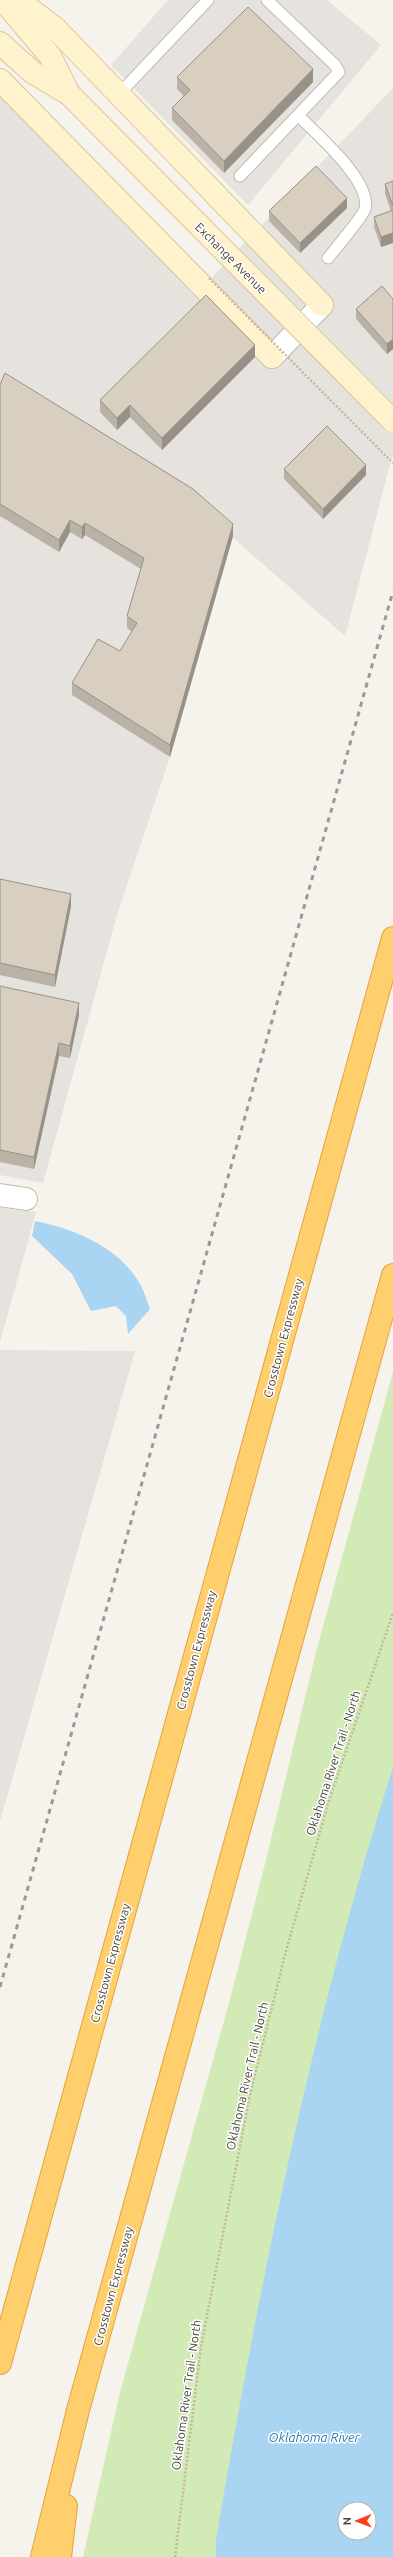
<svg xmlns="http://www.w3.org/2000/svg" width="393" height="2557" font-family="Ubuntu,sans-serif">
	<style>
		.industrial { fill: #e6e2dd }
		.green { fill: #d2eab5; fill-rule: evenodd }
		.water { fill: #a9d4f2; fill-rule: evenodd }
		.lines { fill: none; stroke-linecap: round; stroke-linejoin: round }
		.service-casing { stroke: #c2bbae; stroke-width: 13 }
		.minor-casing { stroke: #c2bbae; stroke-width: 24 }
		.secondary-casing { stroke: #d6c79b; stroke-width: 24 }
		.motorway-casing { stroke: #e0a43c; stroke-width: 24 }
		.path { stroke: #c4b79f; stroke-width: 2.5; stroke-dasharray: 2 2; stroke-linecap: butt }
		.service { stroke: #fff; stroke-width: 11 }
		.minor { stroke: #fff; stroke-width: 22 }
		.secondary { stroke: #fff3cd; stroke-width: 22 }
		.motorway { stroke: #ffcf6e; stroke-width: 22 }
		.rail { stroke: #9a9a9a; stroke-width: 3; stroke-dasharray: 5 5; stroke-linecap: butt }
		.secondary-bridge-casing { stroke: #d6c79b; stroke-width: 24; stroke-linecap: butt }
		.path-bridge { stroke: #c4b79f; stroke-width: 2.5; stroke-dasharray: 2 2; stroke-linecap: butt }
		.secondary-bridge { stroke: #fff3cd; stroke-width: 22 }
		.wall { fill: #bab2a6 }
		.shaded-wall { fill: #979187 }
		.building { fill: #d8cfc1; stroke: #979187 }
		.labels { text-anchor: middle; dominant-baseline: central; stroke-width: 3; stroke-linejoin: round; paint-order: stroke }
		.street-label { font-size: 12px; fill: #4b4439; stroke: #fff }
		.water-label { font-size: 13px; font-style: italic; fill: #2e7ab2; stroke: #fff }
	</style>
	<rect width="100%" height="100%" fill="#f6f3ec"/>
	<g class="industrial">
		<path d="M 168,0 L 327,0 L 381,45 L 248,205 L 111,65 Z"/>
		<path d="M 393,88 L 393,453 L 345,636 L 232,537 L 170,757 L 117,915 L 43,1183 L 0,1175 L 0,96 L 196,294 Z"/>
		<path d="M 0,1208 L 36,1212 L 0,1342 Z"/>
		<path d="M 0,1350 L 135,1351 L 0,1821 Z"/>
	</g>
	<path class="green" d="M 393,1372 L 393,2557 L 83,2557 L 120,2392 L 229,2003 L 266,1860 L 316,1652 ZM 345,2509 L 369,2509 L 369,2533 L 345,2533 Z"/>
	<g class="water">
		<path d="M 35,1221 C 75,1229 121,1248 141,1286 C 145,1293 147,1302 150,1309 L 128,1334 L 126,1316 L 116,1306 L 91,1311 L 72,1274 L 32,1236 Z"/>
		<path d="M 393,1767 L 393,2557 L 216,2557 L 216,2540 C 260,2279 313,2019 393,1767 ZM 345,2509 L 369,2509 L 369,2533 L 345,2533 Z"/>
	</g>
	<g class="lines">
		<g class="service-casing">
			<g id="service">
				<path d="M 119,94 L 208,0"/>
				<path d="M 299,116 C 317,135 372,181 365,209 C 362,218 335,249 328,258"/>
				<path d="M 240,176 L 339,72 L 335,65 L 267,0"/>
			</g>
		</g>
		<g class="minor-casing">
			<g id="minor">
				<path d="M 272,357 L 322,305"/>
				<path d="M 0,1195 L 26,1199"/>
			</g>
		</g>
		<g class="secondary-casing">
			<g id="secondary">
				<path d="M 3,0 L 50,56 L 69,94"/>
				<path d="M 18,0 L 55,28 L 322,305"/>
				<path d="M 0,43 L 32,72 L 69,94"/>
				<path d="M 0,80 L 272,357"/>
			</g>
		</g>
		<g class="motorway-casing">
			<g id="motorway">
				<path d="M 0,2363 L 393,938"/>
				<path d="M 42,2557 L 78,2410 L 393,1275"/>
				<path d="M 60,2557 L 66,2506"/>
			</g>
		</g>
		<path class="path" d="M 175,2557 L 201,2347 L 250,2095 L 286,1951 L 328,1804 L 393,1613"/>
		<use href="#service" class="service"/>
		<use href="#minor" class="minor"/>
		<use href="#secondary" class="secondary"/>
		<use href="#motorway" class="motorway"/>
		<path class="rail" d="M 0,1987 L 393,591"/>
		<g class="secondary-bridge-casing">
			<path id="secondary-bridge" d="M 69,94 L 393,421"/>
		</g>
		<path class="path-bridge" d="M 209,278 L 393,463"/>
		<use href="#secondary-bridge" class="secondary-bridge"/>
	</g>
	<g class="wall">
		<path d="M 177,77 L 313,82 L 224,173 L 172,120 L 172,108 L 184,96 L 177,89 Z"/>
		<path d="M 393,181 L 393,243 L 381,247 L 374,227 L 374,217 L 391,211 L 385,194 L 385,184 Z"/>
		<path d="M 347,208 L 300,253 L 269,221 L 269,211 Z"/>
		<path d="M 393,299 L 393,349 L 387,354 L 356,319 L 356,309 Z"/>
		<path d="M 255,357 L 162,450 L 130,417 L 117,430 L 100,412 L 100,400 Z"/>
		<path d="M 0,378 L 0,383 L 233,536 L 170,757 L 72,695 L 72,683 L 120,651 L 132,632 L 127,628 L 127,616 L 141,569 L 85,535 L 82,539 L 70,532 L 59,552 L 0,516 Z"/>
		<path d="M 284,469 L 366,475 L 323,519 L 284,479 Z"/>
		<path d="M 0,879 L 71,906 L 55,987 L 0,975 Z"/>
		<path d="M 0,986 L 79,1015 L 70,1058 L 59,1056 L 34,1169 L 0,1162 Z"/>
	</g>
	<g class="shaded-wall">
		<path d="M 313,69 L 313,82 L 224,173 L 224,161 Z"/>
		<path d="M 347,198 L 347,208 L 300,253 L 300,243 Z"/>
		<path d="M 393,233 L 393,243 L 381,247 L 381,237 Z"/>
		<path d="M 393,339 L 393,349 L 387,354 L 387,344 Z"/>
		<path d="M 255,345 L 255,357 L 162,450 L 162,438 Z"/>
		<path d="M 130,405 L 130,417 L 117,430 L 117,418 Z"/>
		<path d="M 366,465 L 366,475 L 323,519 L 323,509 Z"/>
		<path d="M 70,520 L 70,532 L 59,552 L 59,540 Z"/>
		<path d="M 85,523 L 85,535 L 82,539 L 82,527 Z"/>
		<path d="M 233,524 L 233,536 L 170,757 L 170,745 Z"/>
		<path d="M 71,894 L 71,906 L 55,987 L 55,975 Z"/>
		<path d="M 79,1003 L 79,1015 L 70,1058 L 70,1046 Z"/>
		<path d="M 59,1043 L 59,1056 L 34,1169 L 34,1157 Z"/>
	</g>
	<g class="building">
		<path d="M 248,7 L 313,69 L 224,161 L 172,108 L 190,90 L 177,77 Z"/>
		<path d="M 316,166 L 347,198 L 300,243 L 269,211 Z"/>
		<path d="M 393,181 L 393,206 L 385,184 Z"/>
		<path d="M 393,210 L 393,233 L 381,237 L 374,217 Z"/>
		<path d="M 382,286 L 393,299 L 393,339 L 387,344 L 356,309 Z"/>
		<path d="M 206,295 L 255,345 L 162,438 L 130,405 L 117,418 L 100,400 Z"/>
		<path d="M 5,373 L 193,489 L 233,524 L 170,745 L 72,683 L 98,639 L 120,651 L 137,623 L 127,616 L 144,558 L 85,523 L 82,527 L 70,520 L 59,540 L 0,504 L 0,385 Z"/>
		<path d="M 327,426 L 366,465 L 323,509 L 284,469 Z"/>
		<path d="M 0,879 L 71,894 L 55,975 L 0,963 Z"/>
		<path d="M 0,986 L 79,1003 L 70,1046 L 59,1043 L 34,1157 L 0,1150 Z"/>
	</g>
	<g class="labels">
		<g class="street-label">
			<text transform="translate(231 258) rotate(45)">Exchange Avenue</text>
			<text transform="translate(283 1338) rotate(-75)">Crosstown Expressway</text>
			<text transform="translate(196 1650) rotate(-75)">Crosstown Expressway</text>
			<text transform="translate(333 1763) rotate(-72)">Oklahoma River Trail - North</text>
			<text transform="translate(110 1963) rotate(-75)">Crosstown Expressway</text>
			<text transform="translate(247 2076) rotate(-77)">Oklahoma River Trail - North</text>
			<text transform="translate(113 2286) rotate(-75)">Crosstown Expressway</text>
			<text transform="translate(186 2395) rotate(-82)">Oklahoma River Trail - North</text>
		</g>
		<g class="water-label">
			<text x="314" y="2437">Oklahoma River</text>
		</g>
	</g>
	<g transform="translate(357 2521) rotate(269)"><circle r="19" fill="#ffffff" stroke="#b7b4b0"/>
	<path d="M0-3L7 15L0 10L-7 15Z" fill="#fc3f1d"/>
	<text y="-6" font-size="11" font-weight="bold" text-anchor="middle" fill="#4b4439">N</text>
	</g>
</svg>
